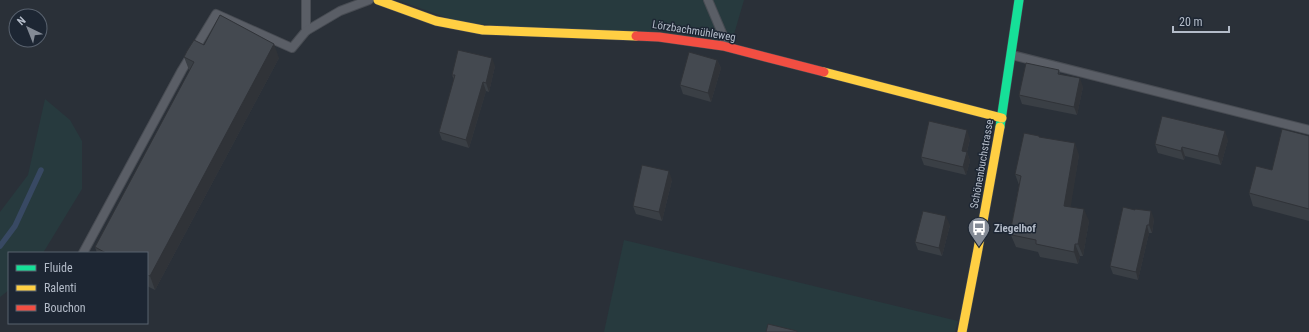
<svg xmlns="http://www.w3.org/2000/svg" width="1309" height="332" font-family="'Roboto Condensed',sans-serif">
	<style>
		.green { fill: #273a3e }
		.lines { fill: none; stroke-linecap: round; stroke-linejoin: round }
		.stream { stroke: #384963; stroke-width: 5.5 }
		.lane-casing { stroke: #484c53; stroke-width: 10 }
		.fast-casing { stroke: #484c53; stroke-width: 10 }
		.slow-casing { stroke: #484c53; stroke-width: 10 }
		.jam-casing { stroke: #484c53; stroke-width: 10 }
		.lane { stroke: #5a5e66; stroke-width: 8 }
		.fast { stroke: #16e098; stroke-width: 9 }
		.slow { stroke: #ffcf43; stroke-width: 9 }
		.jam { stroke: #f24e42; stroke-width: 9 }
		.wall { fill: #3a3f45 }
		.shaded-wall { fill: #303338 }
		.building { fill: #444950; stroke: #303338 }
		.labels { text-anchor: middle; dominant-baseline: central; stroke-width: 3; stroke-linejoin: round; paint-order: stroke }
		.street-label { font-size: 11px; fill: #b4bcc9; stroke: #1d2633 }
		.poi-label { font-size: 11px; font-weight: bold; fill: #b4bcc9; stroke: #1d2633; text-anchor: start }
	</style>
	<rect width="100%" height="100%" fill="#2a3038"/>
	<g class="green">
		<path d="M 397,0 L 744,0 L 730,48 L 459,22 Z"/>
		<path d="M 45,99 L 70,120 L 82,141 L 82,189 L 43,253 L 9,253 L 9,290 L 0,297 L 0,212 L 28,175 Z"/>
		<path d="M 624,240 L 958,321 L 955,332 L 604,332 Z"/>
	</g>
	<g class="lines">
		<path class="stream" d="M 0,246 L 15,226 L 41,170"/>
		<g class="lane-casing">
			<g id="lane">
				<path d="M 306,0 L 306,31"/>
				<path d="M 708,0 L 725,40 L 723,44"/>
				<path d="M 1012,55 L 1309,130"/>
				<path d="M 83,253 L 182,70 L 216,14 L 292,48 L 306,31 L 340,11 L 369,0"/>
			</g>
		</g>
		<g class="fast-casing">
			<path id="fast" d="M 1000,127 L 1019,0"/>
		</g>
		<g class="slow-casing">
			<g id="slow">
				<path d="M 378,0 L 436,21 L 483,30 L 636,36"/>
				<path d="M 824,72 L 1002,118"/>
				<path d="M 962,332 L 978,249 L 1000,127"/>
			</g>
		</g>
		<g class="jam-casing">
			<path id="jam" d="M 636,36 L 659,37 L 723,46 L 824,72"/>
		</g>
		<use href="#lane" class="lane"/>
		<use href="#fast" class="fast"/>
		<use href="#slow" class="slow"/>
		<use href="#jam" class="jam"/>
	</g>
	<g class="wall">
		<path d="M 204,45 L 279,58 L 155,290 L 147,286 L 147,253 L 97,253 L 95,247 L 190,71 L 189,70 L 184,57 Z"/>
		<path d="M 717,60 L 721,68 L 711,102 L 683,94 L 680,85 Z"/>
		<path d="M 495,66 L 489,92 L 486,91 L 469,148 L 442,140 L 439,132 L 454,80 L 452,75 Z"/>
		<path d="M 1059,70 L 1060,74 L 1083,87 L 1077,115 L 1022,104 L 1019,95 Z"/>
		<path d="M 1309,136 L 1309,221 L 1253,206 L 1249,193 Z"/>
		<path d="M 1040,137 L 1079,155 L 1070,207 L 1089,221 L 1083,256 L 1080,256 L 1078,264 L 1040,257 L 1038,252 L 1016,247 L 1010,233 L 1019,185 L 1015,174 Z"/>
		<path d="M 970,139 L 967,152 L 970,161 L 966,175 L 924,165 L 921,157 Z"/>
		<path d="M 1228,140 L 1221,165 L 1185,156 L 1184,160 L 1158,153 L 1155,144 Z"/>
		<path d="M 672,180 L 662,221 L 636,214 L 633,206 Z"/>
		<path d="M 1135,210 L 1154,219 L 1152,233 L 1149,233 L 1138,280 L 1113,274 L 1110,266 Z"/>
		<path d="M 950,225 L 942,256 L 918,250 L 915,242 Z"/>
	</g>
	<g class="shaded-wall">
		<path d="M 274,44 L 279,58 L 155,290 L 150,276 Z"/>
		<path d="M 492,58 L 495,66 L 489,92 L 486,83 Z"/>
		<path d="M 717,60 L 721,68 L 711,102 L 708,93 Z"/>
		<path d="M 1080,78 L 1083,87 L 1077,115 L 1074,107 Z"/>
		<path d="M 483,82 L 486,91 L 469,148 L 466,140 Z"/>
		<path d="M 967,130 L 970,139 L 965,159 L 962,151 Z"/>
		<path d="M 1225,131 L 1228,140 L 1221,165 L 1218,156 Z"/>
		<path d="M 1075,143 L 1079,155 L 1069,218 L 1064,206 Z"/>
		<path d="M 1182,147 L 1185,156 L 1184,160 L 1181,151 Z"/>
		<path d="M 967,152 L 970,161 L 966,175 L 963,167 Z"/>
		<path d="M 669,171 L 672,180 L 662,221 L 659,212 Z"/>
		<path d="M 1084,209 L 1089,221 L 1083,256 L 1078,244 Z"/>
		<path d="M 1151,211 L 1154,219 L 1152,233 L 1149,225 Z"/>
		<path d="M 946,216 L 950,225 L 942,256 L 939,248 Z"/>
		<path d="M 1147,225 L 1149,233 L 1138,280 L 1136,272 Z"/>
		<path d="M 1075,244 L 1080,256 L 1078,264 L 1074,252 Z"/>
	</g>
	<g class="building">
		<path d="M 220,15 L 274,44 L 150,276 L 147,275 L 147,253 L 106,253 L 95,247 L 194,62 L 184,57 L 187,51 L 194,40 L 204,45 Z"/>
		<path d="M 458,50 L 492,58 L 486,83 L 483,82 L 466,140 L 439,132 L 455,75 L 452,75 Z"/>
		<path d="M 689,52 L 717,60 L 708,93 L 680,85 Z"/>
		<path d="M 1026,63 L 1059,70 L 1058,74 L 1080,78 L 1074,107 L 1019,95 Z"/>
		<path d="M 1162,116 L 1225,131 L 1218,156 L 1182,147 L 1181,151 L 1155,144 Z"/>
		<path d="M 929,121 L 967,130 L 962,151 L 967,152 L 963,167 L 921,157 Z"/>
		<path d="M 1282,129 L 1309,136 L 1309,209 L 1249,193 L 1256,166 L 1272,170 Z"/>
		<path d="M 1024,133 L 1039,136 L 1039,137 L 1075,143 L 1064,206 L 1084,209 L 1078,244 L 1075,244 L 1074,252 L 1036,244 L 1036,240 L 1012,235 L 1012,233 L 1010,233 L 1021,176 L 1015,174 Z"/>
		<path d="M 642,165 L 669,171 L 659,212 L 633,206 Z"/>
		<path d="M 1123,207 L 1135,210 L 1135,209 L 1151,211 L 1149,225 L 1147,225 L 1136,272 L 1110,266 Z"/>
		<path d="M 923,211 L 946,216 L 939,248 L 915,242 Z"/>
		<path d="M 768,324 L 797,331 L 797,332 L 766,332 Z"/>
	</g>
	<defs>
		<g id="bus-pin" transform="scale(1.15)"><path d="M0 17L-7.5 6A9.5 9.5 0 1 1 7.5 6Z" fill="#848b96" stroke="#1d2633"/><path d="M-5-6H5V4H4V6H2V4H-2V6H-4V4H-5ZM-3.5-4V0h7V-4ZM-3.5 1.2v1.5H-2V1.2ZM2 1.2v1.5H3.5V1.2Z" fill="#fff"/></g>
	</defs>
	<g fill-rule="evenodd">
		<use href="#bus-pin" x="979" y="228"/>
	</g>
	<g class="labels">
		<g class="street-label">
			<text transform="translate(694 31) rotate(9)">Lörzbachmühleweg</text>
			<text transform="translate(982 164) rotate(-80)">Schönenbuchstrasse</text>
		</g>
		<g class="poi-label">
			<text x="994" y="228">Ziegelhof</text>
		</g>
	</g>
	<rect x="8" y="252" width="140" height="72" fill="#1d2633" stroke="#59626f"/>
	<rect x="16" y="265" width="20" height="6" fill="#16e098" stroke="#59626f"/>
	<text x="44" y="272" font-size="12" fill="#b4bcc9">Fluide</text>
	<rect x="16" y="285" width="20" height="6" fill="#ffcf43" stroke="#59626f"/>
	<text x="44" y="292" font-size="12" fill="#b4bcc9">Ralenti</text>
	<rect x="16" y="305" width="20" height="6" fill="#f24e42" stroke="#59626f"/>
	<text x="44" y="312" font-size="12" fill="#b4bcc9">Bouchon</text>
	<g transform="translate(28 28) rotate(317)"><circle r="19" fill="#1d2633" stroke="#59626f"/>
	<path d="M0-3L7 15L0 10L-7 15Z" fill="#848b96"/>
	<text y="-6" font-size="11" font-weight="bold" text-anchor="middle" fill="#b4bcc9">N</text>
	</g>
	<path d="M1173 26v6h56v-6" fill="none" stroke="#b4bcc9" stroke-width="2"/>
	<text x="1179" y="26" font-size="12" fill="#b4bcc9" stroke="#1d2633" stroke-width="3" paint-order="stroke">20 m</text>
</svg>
